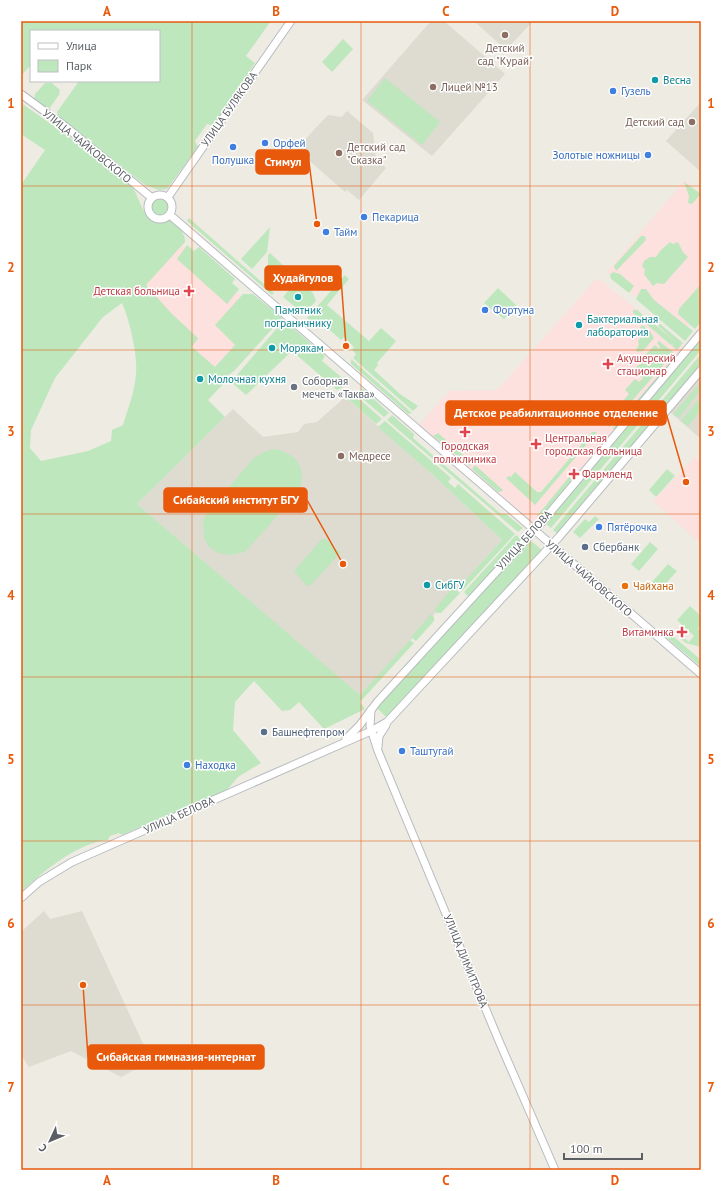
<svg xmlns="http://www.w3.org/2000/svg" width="722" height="1191" font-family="'PT Sans',sans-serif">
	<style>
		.education { fill: #dedbd1 }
		.medical { fill: #fce1de }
		.green { fill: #bee7be; fill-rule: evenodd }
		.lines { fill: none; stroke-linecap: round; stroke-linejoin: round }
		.secondary-casing { stroke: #b8bcc1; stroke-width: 9 }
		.secondary { stroke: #fff; stroke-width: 7 }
		.grid { fill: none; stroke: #e8590c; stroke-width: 1; stroke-opacity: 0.55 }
		.education-dot { fill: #8d6e63; stroke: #fff; stroke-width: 1.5 }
		.culture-dot { fill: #0f9aa8; stroke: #fff; stroke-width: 1.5 }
		.shop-dot { fill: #3f7fe0; stroke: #fff; stroke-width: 1.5 }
		.health-dot { fill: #e0444e; stroke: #fff; stroke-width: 1.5 }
		.worship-dot { fill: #6b7280; stroke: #fff; stroke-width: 1.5 }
		.service-dot { fill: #5c6f8a; stroke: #fff; stroke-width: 1.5 }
		.food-dot { fill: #e8710a; stroke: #fff; stroke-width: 1.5 }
		.labels { text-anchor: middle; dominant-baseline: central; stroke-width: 3; stroke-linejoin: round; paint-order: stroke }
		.education-label { font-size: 11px; fill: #785e54; stroke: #fff; text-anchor: start }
		.culture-label { font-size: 11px; fill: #0d838f; stroke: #fff; text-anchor: start }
		.shop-label { font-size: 11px; fill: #366cbe; stroke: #fff; text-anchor: start }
		.street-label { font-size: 11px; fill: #5b5f64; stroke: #fff }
		.health-label { font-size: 11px; fill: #be3a42; stroke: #fff; text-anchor: start }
		.worship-label { font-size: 11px; fill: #5b616d; stroke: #fff; text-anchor: start }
		.service-label { font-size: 11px; fill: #4e5e75; stroke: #fff; text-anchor: start }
		.food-label { font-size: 11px; fill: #c56008; stroke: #fff; text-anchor: start }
		.leader { fill: none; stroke: #e8590c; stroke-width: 1.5 }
		.callout-dot { fill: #e8590c; stroke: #fff; stroke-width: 1.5 }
		.callout { fill: #e8590c; stroke: #e8590c; stroke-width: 1.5 }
		.callout-label { font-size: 12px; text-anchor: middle; font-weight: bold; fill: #fff }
		.neatline { fill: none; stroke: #e8590c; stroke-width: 1.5 }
		.grid-label { font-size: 13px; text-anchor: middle; font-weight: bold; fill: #e8590c }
	</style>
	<rect width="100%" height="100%" fill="#eeece2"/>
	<g class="education">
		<path d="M 431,21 L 444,21 L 505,74 L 432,156 L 362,100 Z"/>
		<path d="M 474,21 L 533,21 L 506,50 Z"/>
		<path d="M 701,102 L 701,172 L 666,141 Z"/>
		<path d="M 347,111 L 373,133 L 376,158 L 386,168 L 359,200 L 347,190 L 345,192 L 296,149 L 328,115 L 342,117 Z"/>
		<path d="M 701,375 L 701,439 L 670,412 Z"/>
		<path d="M 345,397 L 434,476 L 502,540 L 360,696 L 137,504 L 233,409 L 263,437 L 298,432 L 304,424 L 317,422 Z"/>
		<path d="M 44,911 L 50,919 L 82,911 L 151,1061 L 121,1077 L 71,1051 L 29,1067 L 21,1055 L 21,932 Z"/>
	</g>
	<g class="medical">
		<path d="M 685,180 L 701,194 L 701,310 L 680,335 L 607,272 Z"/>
		<path d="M 163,229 L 273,324 L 226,377 L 128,291 Z"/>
		<path d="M 596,279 L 602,281 L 684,348 L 546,512 L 539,520 L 531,521 L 419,425 L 449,391 L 497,390 Z"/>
		<path d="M 695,457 L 701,462 L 701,544 L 653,501 Z"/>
	</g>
	<g class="green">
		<path d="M 21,21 L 271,21 L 246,56 L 255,63 L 213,126 L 207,124 L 195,141 L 198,147 L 167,189 L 159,190 L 145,185 L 58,117 L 57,112 L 79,81 L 159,81 L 159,31 L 31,31 L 31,65 L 21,76 Z"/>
		<path d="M 343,39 L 353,49 L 332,72 L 322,62 Z"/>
		<path d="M 385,78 L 440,122 L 422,145 L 367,101 Z"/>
		<path d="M 45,83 L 52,83 L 60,90 L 59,95 L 49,109 L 46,109 L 34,100 L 35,94 Z"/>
		<path d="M 21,103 L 68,136 L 131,185 C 140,197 141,214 154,223 C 158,222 164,220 167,220 C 176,221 186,234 185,242 L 146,285 L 171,313 L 198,338 L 192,347 L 215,367 L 235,345 L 215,325 L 243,294 L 253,294 L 282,318 L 234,371 L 226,377 L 228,379 L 208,400 L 225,417 L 137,504 L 360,695 L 410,640 L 414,643 L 360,702 L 365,709 L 324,729 L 299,702 L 290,710 L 282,711 L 254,681 L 235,702 L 233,730 L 261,763 L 238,777 L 227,790 L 122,835 L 119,833 L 110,836 L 108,840 C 79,842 42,872 21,892 L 21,185 L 45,150 L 21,134 ZM 122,303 C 129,318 138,356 136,373 C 135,391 128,408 123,425 L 112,430 L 111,441 L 88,451 L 41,461 L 30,448 L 31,430 L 55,378 L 103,317 Z"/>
		<path d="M 684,182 L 701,194 L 692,204 L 688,203 L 689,196 Z"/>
		<circle cx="160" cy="207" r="9"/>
		<path d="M 189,218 L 274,293 L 272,295 L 187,221 Z"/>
		<path d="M 270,227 L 267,252 L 252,269 L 241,259 Z"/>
		<path d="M 641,236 L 645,236 L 646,240 L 616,271 L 614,266 Z"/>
		<path d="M 670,242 L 673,244 L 678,242 L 683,252 L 688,257 L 664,284 L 657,283 L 653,286 L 644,274 L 645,270 L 642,266 L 644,261 L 650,257 L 656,257 L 660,251 Z"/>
		<path d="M 187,245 L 194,251 L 199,247 L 235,279 L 232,283 L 239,289 L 227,304 L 177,259 Z"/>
		<path d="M 270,253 L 288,270 L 284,274 L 277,273 L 278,267 L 268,266 L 268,255 Z"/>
		<path d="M 613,272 L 620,274 L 634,286 L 629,293 L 611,279 L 610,275 Z"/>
		<path d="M 345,275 L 349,279 L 327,305 L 369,341 L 381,328 L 396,341 L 377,363 L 378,365 L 374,370 L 400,394 L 418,406 L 413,411 L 353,358 L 356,354 L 352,350 L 354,347 L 344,337 L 341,340 L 323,324 L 319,328 L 307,318 Z"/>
		<path d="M 297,280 L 313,293 L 316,301 L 304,314 L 283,297 Z"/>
		<path d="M 701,284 L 701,322 L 695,329 L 678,314 L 679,309 Z"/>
		<path d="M 498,288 L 516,305 L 504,319 L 484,303 Z"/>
		<path d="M 641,289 L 646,289 L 654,300 L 693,331 L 685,341 L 636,299 Z"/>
		<path d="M 633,310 L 637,310 L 676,342 L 658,326 L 660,324 L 683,343 L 677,350 L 672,346 L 673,344 L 671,345 L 633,313 Z"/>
		<path d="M 284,320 L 325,356 L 322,361 L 347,382 L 343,387 L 337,390 L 292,351 L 246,395 L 231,382 Z"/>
		<path d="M 642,325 L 650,331 L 654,338 L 643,351 L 637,352 L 636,350 L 639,344 L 638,341 L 645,332 L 640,328 Z"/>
		<path d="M 701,338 L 701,350 L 551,528 L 545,523 Z"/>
		<path d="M 659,341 L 674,353 L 609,427 L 604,423 L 629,394 L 625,390 L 635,379 L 639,382 L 643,378 L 637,374 L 636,367 L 642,363 L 648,365 L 656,356 L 653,354 L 647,360 L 644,361 L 642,358 L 655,345 L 659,349 L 660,347 L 657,343 Z"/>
		<path d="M 701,354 L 701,364 L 558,534 L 553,530 Z"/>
		<path d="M 676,355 L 677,358 L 615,429 L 612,429 Z"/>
		<path d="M 351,359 L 412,413 L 408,414 L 351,364 Z"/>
		<path d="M 701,382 L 701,389 L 679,418 L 673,414 Z"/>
		<path d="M 361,389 L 363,389 L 389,413 L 384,417 L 357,394 Z"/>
		<path d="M 347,391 L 354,397 L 356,396 L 382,419 L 376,424 L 342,394 Z"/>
		<path d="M 701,397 L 701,410 L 688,426 L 681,421 Z"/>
		<path d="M 392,415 L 414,434 L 413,438 L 501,514 L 506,514 L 523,528 L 518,532 L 387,420 Z"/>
		<path d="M 385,421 L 451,478 L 448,482 L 455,488 L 458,484 L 515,534 L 462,591 L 458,588 L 502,540 L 434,476 L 378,427 Z"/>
		<path d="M 592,432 L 597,432 L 535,505 L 506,478 L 509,476 L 511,477 L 515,472 L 537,492 L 541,492 Z"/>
		<path d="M 438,433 L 471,462 L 470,466 L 433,436 Z"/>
		<path d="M 273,449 C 298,452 309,472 297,494 L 245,552 L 230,555 L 218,553 L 209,547 L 204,538 L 203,520 L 207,512 L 254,458 L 264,452 Z"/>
		<path d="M 475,465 L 503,490 L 502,491 L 498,492 L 472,469 Z"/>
		<path d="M 667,469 L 675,476 L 656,497 L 649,490 Z"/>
		<path d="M 569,477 L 572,480 L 540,519 L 537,516 Z"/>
		<path d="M 595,516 L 599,519 L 580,538 L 573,532 L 585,519 L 589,522 Z"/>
		<path d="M 516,535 L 522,540 L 471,596 L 468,596 L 464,592 Z"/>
		<path d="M 322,539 L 326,539 L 339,551 L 340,553 L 311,585 L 307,586 L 294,571 Z"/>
		<path d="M 530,540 L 542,550 L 387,718 L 376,707 Z"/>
		<path d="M 650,542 L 658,549 L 639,571 L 631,564 Z"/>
		<path d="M 668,564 L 677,571 L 661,589 L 652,582 Z"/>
		<path d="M 453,587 L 460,593 L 441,613 L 437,613 L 434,610 Z"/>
		<path d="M 690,606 L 701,616 L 701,625 L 698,629 L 701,632 L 701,647 L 686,643 L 682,640 L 684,638 L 689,642 L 694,636 L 677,620 Z"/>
		<path d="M 431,614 L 434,617 L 434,621 L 416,641 L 411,637 Z"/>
		<path d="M 668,632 L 701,660 L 701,667 L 666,637 Z"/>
	</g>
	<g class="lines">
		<g class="secondary-casing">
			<g id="secondary">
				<path d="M 21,94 L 66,127 L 152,198"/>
				<circle cx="160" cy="207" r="12"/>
				<path d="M 168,197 L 291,21"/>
				<path d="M 170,215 L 701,674"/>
				<path d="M 371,710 L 370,726 L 378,751 L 499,1041 L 555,1170"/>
				<path d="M 346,739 L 359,726 L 378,701 L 542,522 L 701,333"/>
				<path d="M 378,747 L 379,736 L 386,725"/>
				<path d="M 21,898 L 39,882 L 72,862 L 371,731 L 387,722 L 559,537 L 701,370"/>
			</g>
		</g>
		<use href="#secondary" class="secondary"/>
	</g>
	<path class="grid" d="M 192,21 L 192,1170M 361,21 L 361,1170M 530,21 L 530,1170M 21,186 L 701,186M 21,350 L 701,350M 21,514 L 701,514M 21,677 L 701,677M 21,841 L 701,841M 21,1005 L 701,1005"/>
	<g class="education-dot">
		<circle cx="505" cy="35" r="4"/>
		<circle cx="433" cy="87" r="4"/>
		<circle cx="692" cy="122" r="4"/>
		<circle cx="339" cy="153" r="4"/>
		<circle cx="341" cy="456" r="4"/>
	</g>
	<g class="culture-dot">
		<circle cx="655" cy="80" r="4"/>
		<circle cx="298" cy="297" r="4"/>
		<circle cx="579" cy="325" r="4"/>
		<circle cx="272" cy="348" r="4"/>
		<circle cx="200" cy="379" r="4"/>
		<circle cx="427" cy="585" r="4"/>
	</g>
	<g class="shop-dot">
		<circle cx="613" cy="91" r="4"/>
		<circle cx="265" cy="143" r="4"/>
		<circle cx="233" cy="147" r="4"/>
		<circle cx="648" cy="155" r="4"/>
		<circle cx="364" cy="217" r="4"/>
		<circle cx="326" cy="232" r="4"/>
		<circle cx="485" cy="310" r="4"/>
		<circle cx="599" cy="527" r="4"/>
		<circle cx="402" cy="751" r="4"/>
		<circle cx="187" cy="765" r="4"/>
	</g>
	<g class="health-dot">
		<path d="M187 285h4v4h4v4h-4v4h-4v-4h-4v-4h4z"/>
		<path d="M606 358h4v4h4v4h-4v4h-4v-4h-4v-4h4z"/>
		<path d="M463 426h4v4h4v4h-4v4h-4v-4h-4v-4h4z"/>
		<path d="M534 438h4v4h4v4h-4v4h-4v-4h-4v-4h4z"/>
		<path d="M572 468h4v4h4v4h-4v4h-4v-4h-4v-4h4z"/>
		<path d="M680 626h4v4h4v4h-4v4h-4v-4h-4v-4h4z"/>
	</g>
	<circle class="worship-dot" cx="294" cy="387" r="4"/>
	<g class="service-dot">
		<circle cx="585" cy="547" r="4"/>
		<circle cx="264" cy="732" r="4"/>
	</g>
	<circle class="food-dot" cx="625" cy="586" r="4"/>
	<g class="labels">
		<g class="education-label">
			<text x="505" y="48" text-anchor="middle">Детский<tspan x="505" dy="13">сад "Курай"</tspan></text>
			<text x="441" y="87">Лицей №13</text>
			<text x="684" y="122" text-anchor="end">Детский сад</text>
			<text x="347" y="147">Детский сад<tspan x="347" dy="13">"Сказка"</tspan></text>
			<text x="349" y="456">Медресе</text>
		</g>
		<g class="culture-label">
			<text x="663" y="80">Весна</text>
			<text x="298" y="310" text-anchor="middle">Памятник<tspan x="298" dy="13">пограничнику</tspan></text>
			<text x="587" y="319">Бактериальная<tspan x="587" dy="13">лаборатория</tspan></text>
			<text x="280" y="348">Морякам</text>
			<text x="208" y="379">Молочная кухня</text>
			<text x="435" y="585">СибГУ</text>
		</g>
		<g class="shop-label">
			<text x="621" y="91">Гузель</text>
			<text x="273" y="143">Орфей</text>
			<text x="640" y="155" text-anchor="end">Золотые ножницы</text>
			<text x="233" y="160" text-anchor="middle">Полушка</text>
			<text x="372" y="217">Пекарица</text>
			<text x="334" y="232">Тайм</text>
			<text x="493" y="310">Фортуна</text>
			<text x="607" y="527">Пятёрочка</text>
			<text x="410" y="751">Таштугай</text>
			<text x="195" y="765">Находка</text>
		</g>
		<g class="street-label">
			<text transform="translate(229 109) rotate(-55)">УЛИЦА БУЛЯКОВА</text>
			<text transform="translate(87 146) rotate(39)">УЛИЦА ЧАЙКОВСКОГО</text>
			<text transform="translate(524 540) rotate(-48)">УЛИЦА БЕЛОВА</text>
			<text transform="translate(589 578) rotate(41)">УЛИЦА ЧАЙКОВСКОГО</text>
			<text transform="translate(179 815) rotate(-24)">УЛИЦА БЕЛОВА</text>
			<text transform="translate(466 961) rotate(68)">УЛИЦА ДИМИТРОВА</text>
		</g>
		<g class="health-label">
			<text x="180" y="291" text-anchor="end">Детская больница</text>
			<text x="617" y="358">Акушерский<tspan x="617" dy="13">стационар</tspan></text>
			<text x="545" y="438">Центральная<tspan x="545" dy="13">городская больница</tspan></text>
			<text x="465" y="446" text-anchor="middle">Городская<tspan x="465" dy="13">поликлиника</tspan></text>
			<text x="582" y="474">Фармленд</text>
			<text x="674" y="632" text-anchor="end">Витаминка</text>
		</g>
		<g class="worship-label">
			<text x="302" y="381">Соборная<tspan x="302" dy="13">мечеть «Таква»</tspan></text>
		</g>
		<g class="service-label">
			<text x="593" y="547">Сбербанк</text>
			<text x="272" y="732">Башнефтепром</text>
		</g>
		<g class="food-label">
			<text x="633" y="586">Чайхана</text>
		</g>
	</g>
	<path class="leader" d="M317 224L309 162M346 346L341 278M686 482L666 413M343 564L307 500M83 985L88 1057"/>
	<g class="callout-dot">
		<circle cx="317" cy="224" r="4"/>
		<circle cx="346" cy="346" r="4"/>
		<circle cx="686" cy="482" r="4"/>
		<circle cx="343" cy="564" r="4"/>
		<circle cx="83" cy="985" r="4"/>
	</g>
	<g class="callout">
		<rect x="256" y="150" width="53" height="24" rx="4"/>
		<rect x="265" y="266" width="76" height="24" rx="4"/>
		<rect x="446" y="401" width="220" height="24" rx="4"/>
		<rect x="164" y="488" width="143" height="24" rx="4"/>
		<rect x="88" y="1045" width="176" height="24" rx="4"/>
	</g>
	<g class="callout-label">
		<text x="283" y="166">Стимул</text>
		<text x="303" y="282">Худайгулов</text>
		<text x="556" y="417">Детское реабилитационное отделение</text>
		<text x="236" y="504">Сибайский институт БГУ</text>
		<text x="176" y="1061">Сибайская гимназия-интернат</text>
	</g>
	<rect width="722" height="1191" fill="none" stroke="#ffffff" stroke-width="44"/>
	<rect x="30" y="30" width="130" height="52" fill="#ffffff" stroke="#bdbfc1"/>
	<rect x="38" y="43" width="20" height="6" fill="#ffffff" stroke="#bdbfc1"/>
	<text x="66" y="50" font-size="12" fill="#5b5f64">Улица</text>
	<rect x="38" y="60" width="20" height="12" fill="#bee7be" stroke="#bdbfc1"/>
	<text x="66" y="70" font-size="12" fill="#5b5f64">Парк</text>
	<g transform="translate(50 1141) rotate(226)" stroke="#ffffff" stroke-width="3" paint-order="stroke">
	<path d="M0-3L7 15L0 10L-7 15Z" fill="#5b5f64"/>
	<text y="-6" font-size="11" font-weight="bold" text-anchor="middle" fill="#5b5f64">С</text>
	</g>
	<path d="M564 1153v6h78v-6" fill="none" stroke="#5b5f64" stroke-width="2"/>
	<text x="570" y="1153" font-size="12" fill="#5b5f64" stroke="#ffffff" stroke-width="3" paint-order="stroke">100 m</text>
	<rect x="22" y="22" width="678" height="1147" class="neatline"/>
	<g class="grid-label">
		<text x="107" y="16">A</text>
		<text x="276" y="16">B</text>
		<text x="446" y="16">C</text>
		<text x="615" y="16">D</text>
		<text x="11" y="108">1</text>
		<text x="711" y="108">1</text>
		<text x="11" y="272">2</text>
		<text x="711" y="272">2</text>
		<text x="11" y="436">3</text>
		<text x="711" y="436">3</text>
		<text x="11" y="600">4</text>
		<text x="711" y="600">4</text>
		<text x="11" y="764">5</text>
		<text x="711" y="764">5</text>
		<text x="11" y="928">6</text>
		<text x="711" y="928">6</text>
		<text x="11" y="1092">7</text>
		<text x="711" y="1092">7</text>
		<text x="107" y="1185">A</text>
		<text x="276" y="1185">B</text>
		<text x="446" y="1185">C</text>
		<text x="615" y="1185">D</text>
	</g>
</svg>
